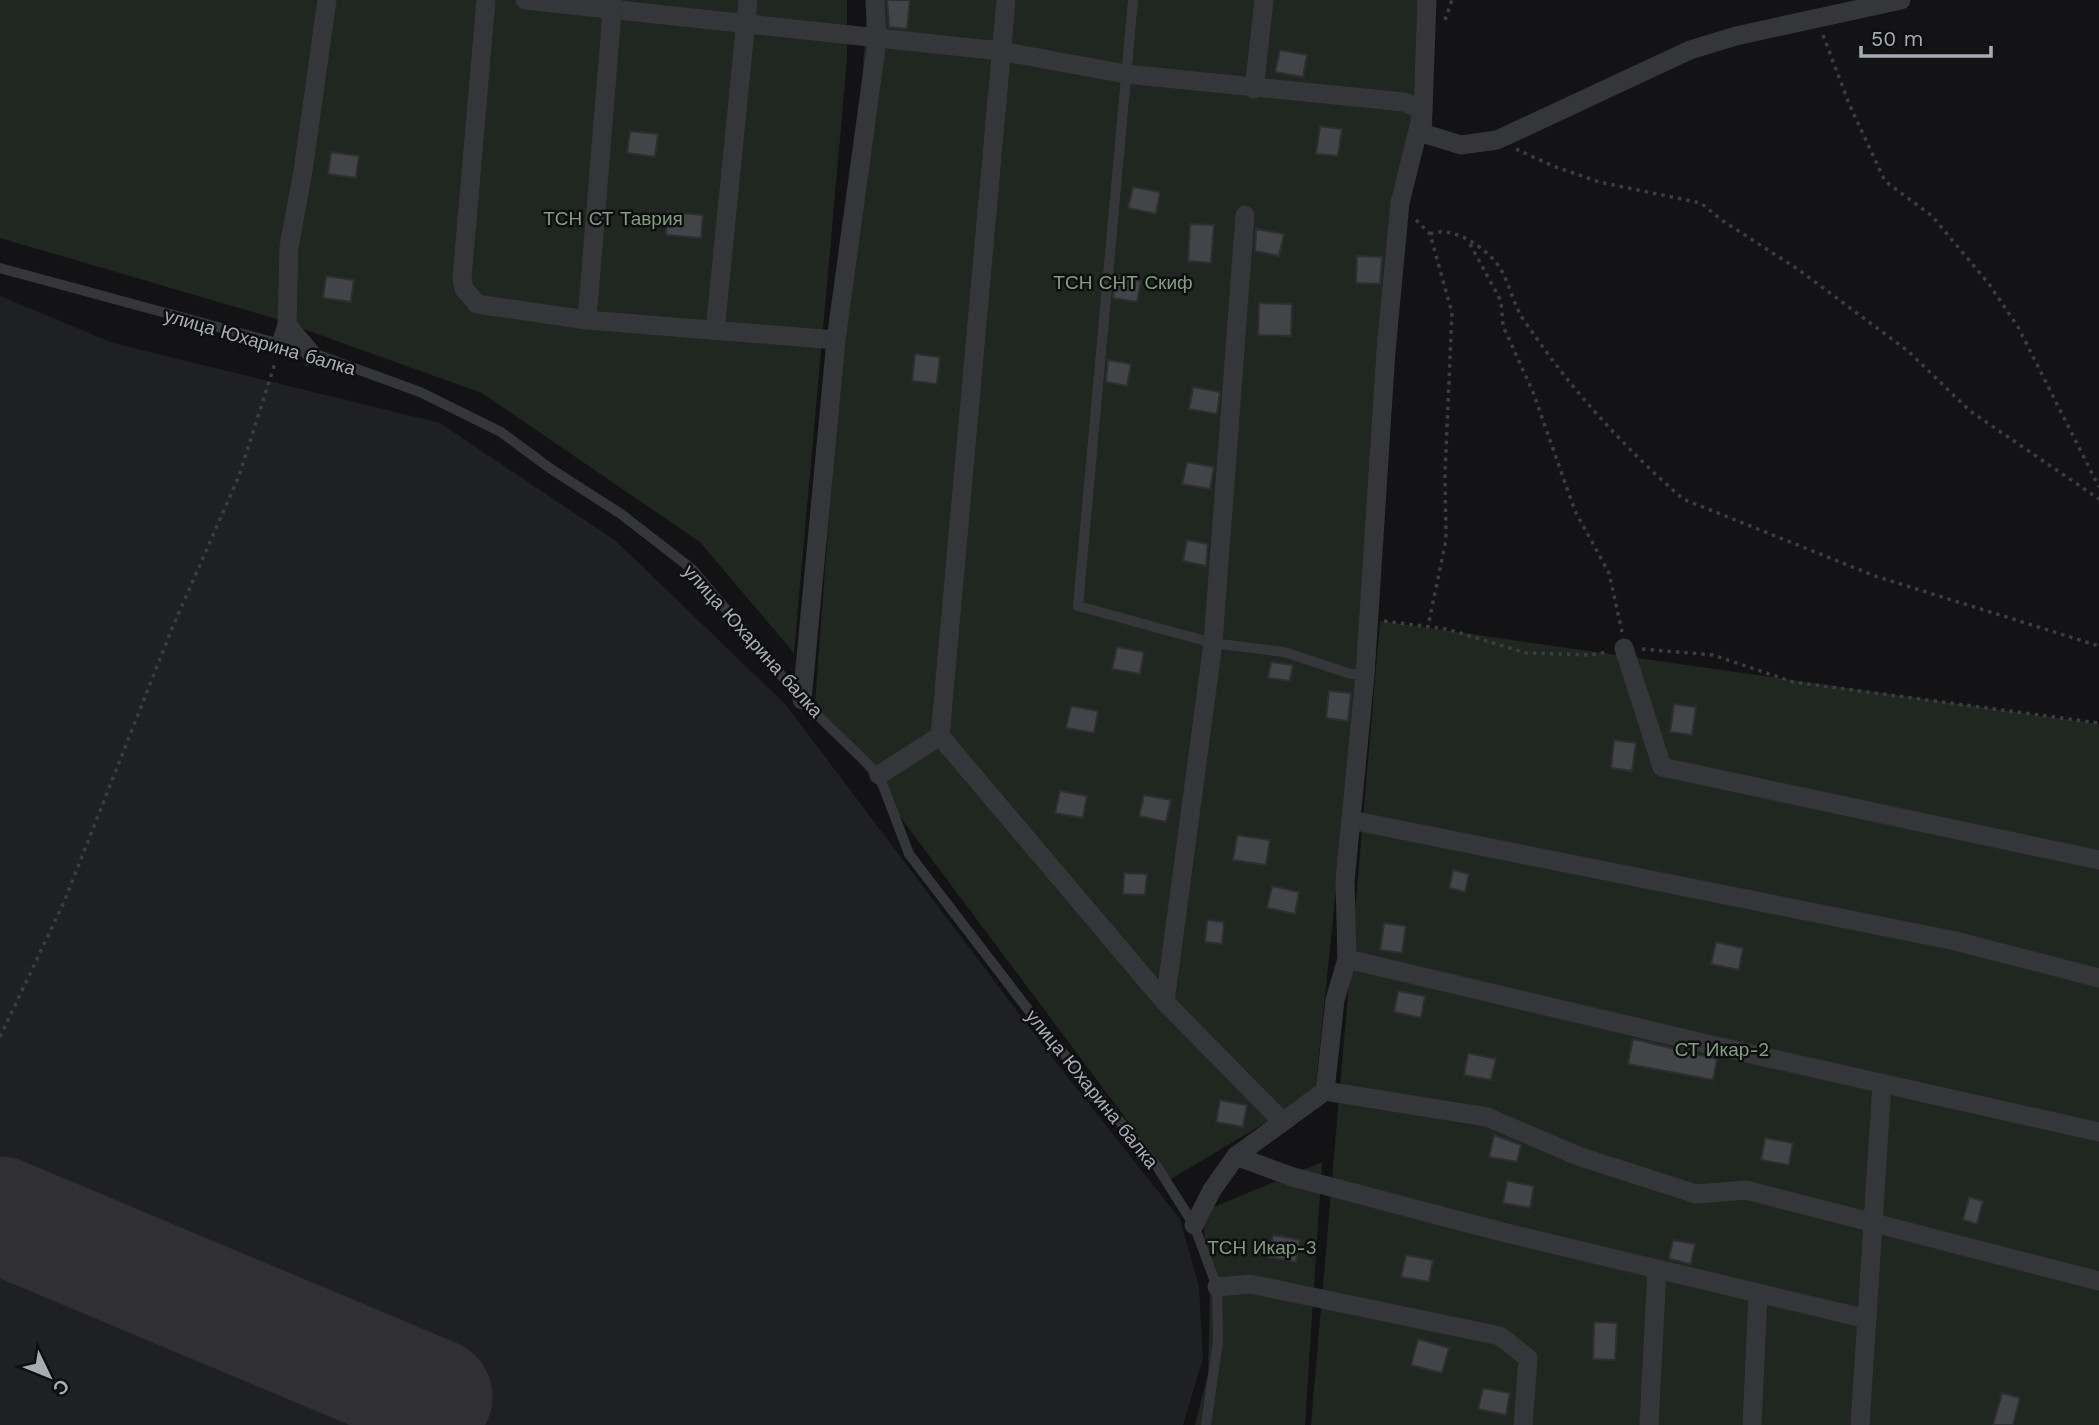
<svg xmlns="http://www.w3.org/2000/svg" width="2099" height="1425" font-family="'Work Sans',sans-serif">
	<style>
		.built { fill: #1f2022 }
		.green { fill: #202720 }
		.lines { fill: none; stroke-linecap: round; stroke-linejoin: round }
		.runway { stroke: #303034; stroke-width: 117 }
		.building { fill: #424448; stroke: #2d2e30; stroke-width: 2 }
		.path { stroke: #3b3d40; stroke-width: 3.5; stroke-dasharray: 3.5 5; stroke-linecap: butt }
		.lane { stroke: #353639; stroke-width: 10 }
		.street { stroke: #353639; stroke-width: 19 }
		.labels { text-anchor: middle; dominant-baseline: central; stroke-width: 5; stroke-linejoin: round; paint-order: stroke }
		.park-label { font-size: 19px; fill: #819d7f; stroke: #0e0e10 }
		.street-label { font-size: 19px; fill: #a6acb4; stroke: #0e0e10 }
	</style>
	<rect width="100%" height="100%" fill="#131315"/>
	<path class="built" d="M 0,296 L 113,343 L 440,423 L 616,541 L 786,705 L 1051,1056 L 1180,1219 L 1199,1287 L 1203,1358 L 1183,1425 L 0,1425 Z"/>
	<g class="green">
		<path d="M 0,0 L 847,0 L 847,60 L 794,653 L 700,542 L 482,393 L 270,317 L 0,238 Z"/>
		<path d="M 868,0 L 1428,0 L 1315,1093 L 1171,1179 L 815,703 Z"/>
		<path d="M 1380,621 L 2099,724 L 2099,1425 L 1311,1425 Z"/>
		<path d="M 1322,1162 L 1305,1425 L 1195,1425 L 1208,1373 L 1210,1290 L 1202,1212 Z"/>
	</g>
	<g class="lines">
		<path class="runway" d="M 0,1215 L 434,1397"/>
	</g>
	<g class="building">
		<path d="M 887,0 L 910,0 L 907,29 L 889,27 Z"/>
		<path d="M 1280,50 L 1307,55 L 1303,77 L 1275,72 Z"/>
		<path d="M 1320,126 L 1342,129 L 1338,156 L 1316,154 Z"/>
		<path d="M 630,131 L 658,134 L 655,157 L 627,153 Z"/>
		<path d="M 331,152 L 359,156 L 356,178 L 328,174 Z"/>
		<path d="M 1133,187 L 1160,192 L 1156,214 L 1128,208 Z"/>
		<path d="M 668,212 L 703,215 L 701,238 L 666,235 Z"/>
		<path d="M 1190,224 L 1214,225 L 1211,263 L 1188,261 Z"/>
		<path d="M 1256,229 L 1284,234 L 1279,256 L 1255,251 Z"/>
		<path d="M 1357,256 L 1382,257 L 1380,284 L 1356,283 Z"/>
		<path d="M 326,276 L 354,280 L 351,302 L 323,298 Z"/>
		<path d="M 1115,276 L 1141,281 L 1137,302 L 1113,298 Z"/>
		<path d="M 1259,303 L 1292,304 L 1291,336 L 1258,335 Z"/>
		<path d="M 915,354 L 940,357 L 937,384 L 912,381 Z"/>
		<path d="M 1108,360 L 1131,364 L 1127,386 L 1106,382 Z"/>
		<path d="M 1193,387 L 1220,392 L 1217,414 L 1189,409 Z"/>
		<path d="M 1187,462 L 1214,467 L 1210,489 L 1182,484 Z"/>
		<path d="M 1187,540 L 1208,544 L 1206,566 L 1183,561 Z"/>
		<path d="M 1117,647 L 1144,652 L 1140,674 L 1112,669 Z"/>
		<path d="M 1271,662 L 1293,665 L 1290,681 L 1268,678 Z"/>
		<path d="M 1329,691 L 1351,693 L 1348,721 L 1326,718 Z"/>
		<path d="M 1674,704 L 1696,707 L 1692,735 L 1670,732 Z"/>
		<path d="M 1071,706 L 1098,711 L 1094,733 L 1066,728 Z"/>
		<path d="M 1614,740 L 1636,743 L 1632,771 L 1611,768 Z"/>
		<path d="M 1060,791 L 1087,796 L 1083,818 L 1055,813 Z"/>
		<path d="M 1144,795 L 1171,800 L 1166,822 L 1139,816 Z"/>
		<path d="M 1237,835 L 1270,840 L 1266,865 L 1233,860 Z"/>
		<path d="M 1453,870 L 1469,874 L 1465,892 L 1449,888 Z"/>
		<path d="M 1124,873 L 1147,874 L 1145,895 L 1123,894 Z"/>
		<path d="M 1272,886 L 1299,892 L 1295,914 L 1267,908 Z"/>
		<path d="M 1207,920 L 1224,922 L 1222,944 L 1205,942 Z"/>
		<path d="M 1384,923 L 1406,926 L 1402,953 L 1380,950 Z"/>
		<path d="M 1716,942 L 1743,948 L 1739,970 L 1711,964 Z"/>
		<path d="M 1398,991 L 1425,996 L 1421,1018 L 1394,1012 Z"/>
		<path d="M 1633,1039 L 1717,1059 L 1713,1080 L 1628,1064 Z"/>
		<path d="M 1468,1053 L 1496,1059 L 1491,1080 L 1464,1075 Z"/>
		<path d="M 1220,1100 L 1247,1105 L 1243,1127 L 1216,1122 Z"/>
		<path d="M 1494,1135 L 1521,1145 L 1517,1162 L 1489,1157 Z"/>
		<path d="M 1765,1138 L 1793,1143 L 1789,1165 L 1761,1160 Z"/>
		<path d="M 1507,1181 L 1534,1186 L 1530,1208 L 1503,1203 Z"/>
		<path d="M 1969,1197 L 1983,1201 L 1977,1224 L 1963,1220 Z"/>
		<path d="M 1273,1235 L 1300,1240 L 1296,1262 L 1268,1257 Z"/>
		<path d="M 1673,1240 L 1695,1244 L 1691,1264 L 1669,1259 Z"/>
		<path d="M 1406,1255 L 1433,1260 L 1429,1282 L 1401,1277 Z"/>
		<path d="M 1594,1322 L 1617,1323 L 1615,1360 L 1593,1359 Z"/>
		<path d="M 1418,1339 L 1449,1348 L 1442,1373 L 1411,1365 Z"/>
		<path d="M 1483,1388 L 1510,1393 L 1506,1415 L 1478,1409 Z"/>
		<path d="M 2002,1393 L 2020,1398 L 2013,1425 L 1993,1425 Z"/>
	</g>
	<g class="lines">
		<g class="path">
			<path d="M 1445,20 L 1452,0"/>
			<path d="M 1823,35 L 1850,106 L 1885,181 L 1932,216 L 1989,284 L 2018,327 L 2099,487"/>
			<path d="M 1516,149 L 1553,166 L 1599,182 L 1701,203 L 1720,219 L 1799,270 L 1908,351 L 1970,411 L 2099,499"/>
			<path d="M 1416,220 L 1430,234 L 1452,313 L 1445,473 L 1446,540 L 1428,626"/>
			<path d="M 1430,234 C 1450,226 1476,242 1491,257 C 1507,272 1510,295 1520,314 C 1524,321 1530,329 1535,336 C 1576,395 1629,452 1683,499 L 1875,576 L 2099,646"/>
			<path d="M 1470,244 L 1501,301 L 1503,326 L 1533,392 L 1575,511 L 1609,573 L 1622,632"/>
			<path d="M 1384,621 L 1447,629 L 1526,653 L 1590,655 L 1607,652"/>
			<path d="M 1642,649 L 1713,655 L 1793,682 L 2099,723"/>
			<path d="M 0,1037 L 64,902 L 173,626 L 239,476 L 275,363"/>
		</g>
		<g class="lane">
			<path d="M 1133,0 L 1078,606 L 1213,643 L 1284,652 L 1351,674 L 1365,675"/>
			<path d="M 0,268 L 310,352 L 420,392 L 501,432 L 551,469 L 621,514 L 692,569 L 802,700 L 879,775 L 909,854 L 1040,1025 L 1158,1168 L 1194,1225 L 1217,1287 L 1218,1341 L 1206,1425"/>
		</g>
		<g class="street">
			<path d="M 486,0 L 462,278 L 464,289 L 477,304 L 587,320 L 836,340"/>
			<path d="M 525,0 L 1000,51 L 1126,74 L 1404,102 L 1423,110 L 1422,133 L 1461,145 L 1497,140 L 1690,50 L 1736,36 L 1901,0"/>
			<path d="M 1254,89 L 1264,0"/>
			<path d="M 1245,215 L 1213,643 L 1165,1002 L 1282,1121"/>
			<path d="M 587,320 L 613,0"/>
			<path d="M 287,325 L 310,352"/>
			<path d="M 715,331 L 748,0"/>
			<path d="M 280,347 L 287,325 L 289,247 L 303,171 L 327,0"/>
			<path d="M 1624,648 L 1662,767 L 2099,860"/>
			<path d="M 802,700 L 836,340 L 877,40 L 875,0"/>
			<path d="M 940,736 L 1165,1002"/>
			<path d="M 879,775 L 940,736 L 1006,0"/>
			<path d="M 1351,820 L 1951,940 L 2099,978"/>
			<path d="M 1347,959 L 1720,1047 L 2099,1132"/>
			<path d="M 1325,1091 L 1487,1117 L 1578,1156 L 1696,1194 L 1746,1190 L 2099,1281"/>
			<path d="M 1236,1156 L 1293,1177 L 1506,1233 L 1867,1319"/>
			<path d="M 1194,1225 L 1212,1190 L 1236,1156 L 1325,1091 L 1335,1000 L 1347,959 L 1345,881 L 1365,675 L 1386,351 L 1400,203 L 1423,110 L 1427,0"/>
			<path d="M 1217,1287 L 1250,1284 L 1500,1336 L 1528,1358 L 1523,1425"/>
			<path d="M 1649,1425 L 1657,1269"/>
			<path d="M 1752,1425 L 1758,1293"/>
			<path d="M 1860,1425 L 1882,1084"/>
		</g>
	</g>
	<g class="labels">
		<g class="park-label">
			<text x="613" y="218">ТСН СТ Таврия</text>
			<text x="1123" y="282">ТСН СНТ Скиф</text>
			<text x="1722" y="1049">СТ Икар-2</text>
			<text x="1262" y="1247">ТСН Икар-3</text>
		</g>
		<g class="street-label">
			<text transform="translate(260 342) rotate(16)">улица Юхарина балка</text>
			<text transform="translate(753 641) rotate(48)">улица Юхарина балка</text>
			<text transform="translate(1092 1089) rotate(51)">улица Юхарина балка</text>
		</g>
	</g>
	<g transform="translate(49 1376) rotate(133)" stroke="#0e0e10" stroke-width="5" paint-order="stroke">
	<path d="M0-5L12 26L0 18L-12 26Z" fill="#a6acb4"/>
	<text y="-10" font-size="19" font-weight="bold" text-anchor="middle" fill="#a6acb4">С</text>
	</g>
	<path d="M1861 46v10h130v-10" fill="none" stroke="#a6acb4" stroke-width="3.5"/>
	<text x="1871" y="46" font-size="21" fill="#a6acb4" stroke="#0e0e10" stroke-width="5" paint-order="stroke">50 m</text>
</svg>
